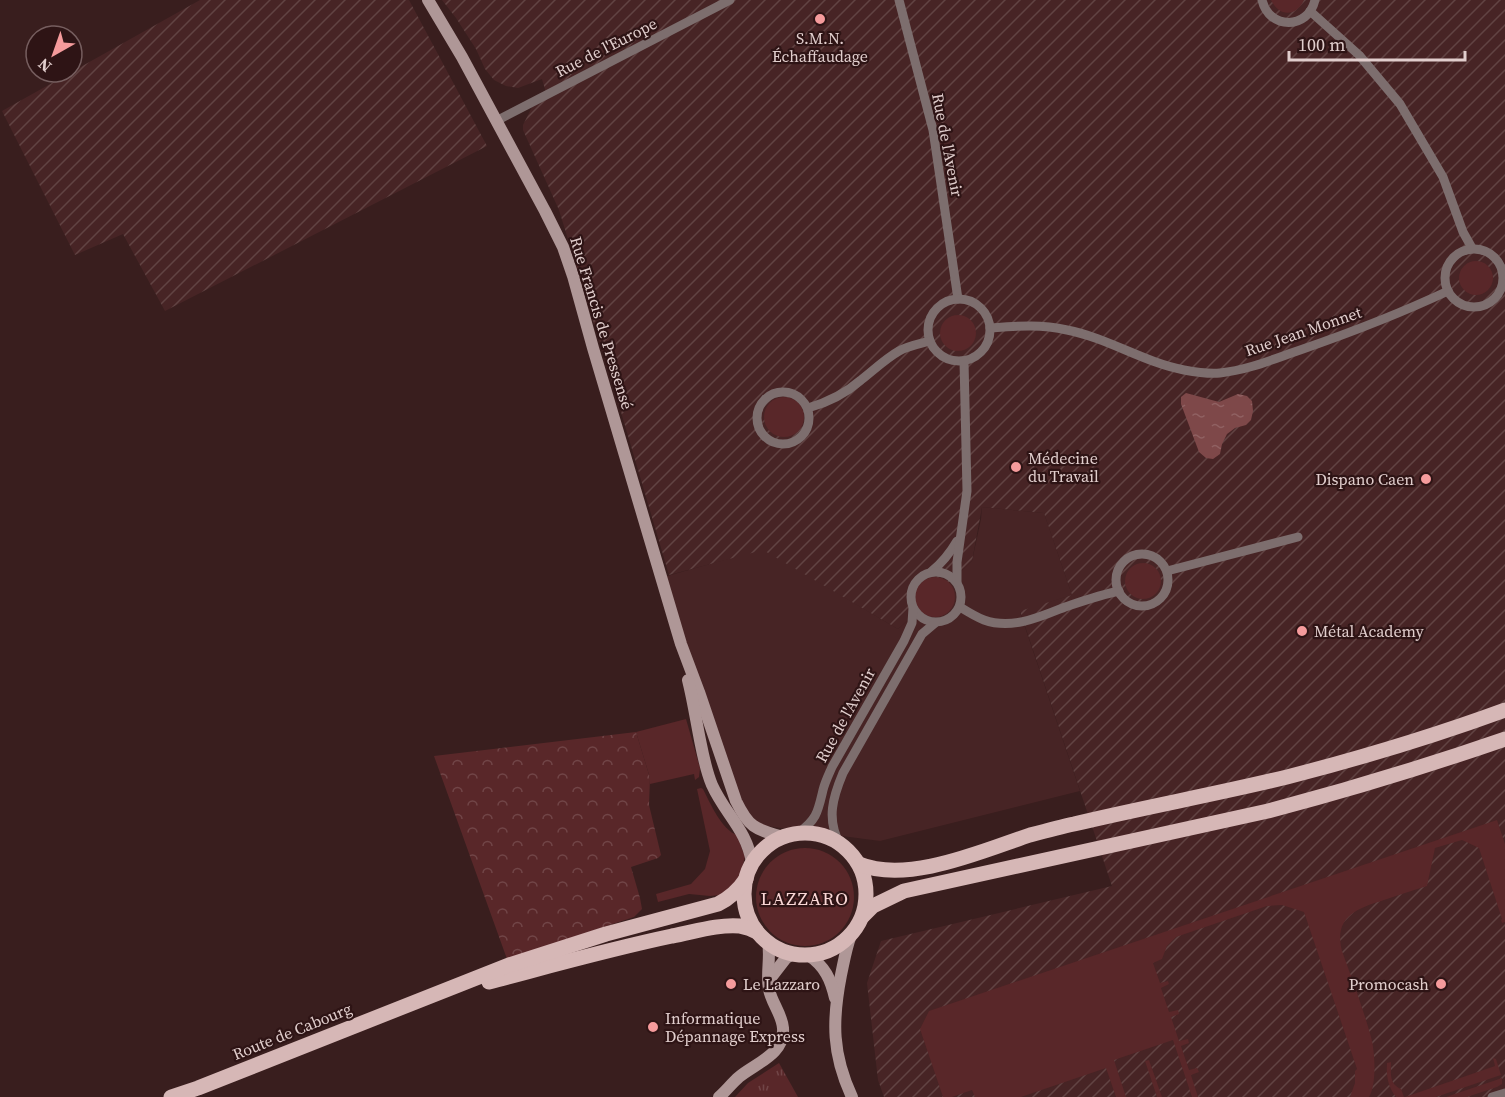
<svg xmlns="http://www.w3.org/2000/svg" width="1505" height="1097" font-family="'Source Serif 4',serif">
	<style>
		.built { fill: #472425 }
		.industrial { fill: url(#industrial-furrows) }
		.grass { fill: #592729 }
		.forest { fill: url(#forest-crowns) }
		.park { fill: url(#park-tufts) }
		.water { fill: url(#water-ripples) }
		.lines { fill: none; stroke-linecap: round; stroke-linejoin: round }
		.street { stroke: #7d6e6e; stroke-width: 9 }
		.secondary { stroke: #af9797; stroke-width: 12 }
		.primary { stroke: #d6b7b6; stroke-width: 15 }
		.poi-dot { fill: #f59b9c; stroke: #2e1415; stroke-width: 2 }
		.labels { text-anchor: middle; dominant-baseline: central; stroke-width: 4.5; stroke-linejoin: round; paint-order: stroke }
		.poi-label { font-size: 16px; fill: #e1cecd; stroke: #2e1415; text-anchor: start }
		.street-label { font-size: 16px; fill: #e1cecd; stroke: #2e1415 }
		.neighbourhood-label { font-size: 18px; letter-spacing: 1.5px; fill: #fad7d6; stroke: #2e1415 }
	</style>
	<defs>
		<pattern id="industrial-furrows" width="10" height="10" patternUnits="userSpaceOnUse" patternTransform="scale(1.5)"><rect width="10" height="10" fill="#472425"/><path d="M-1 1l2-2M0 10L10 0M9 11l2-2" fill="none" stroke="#614343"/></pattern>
		<pattern id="forest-crowns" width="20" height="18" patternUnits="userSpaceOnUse" patternTransform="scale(1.5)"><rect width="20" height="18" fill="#592729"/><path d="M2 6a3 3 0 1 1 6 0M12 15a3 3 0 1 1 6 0" fill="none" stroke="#714547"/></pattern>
		<pattern id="park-tufts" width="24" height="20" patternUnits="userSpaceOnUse" patternTransform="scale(1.5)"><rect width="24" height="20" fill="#592729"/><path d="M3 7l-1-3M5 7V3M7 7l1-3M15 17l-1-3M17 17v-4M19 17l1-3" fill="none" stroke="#714547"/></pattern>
		<pattern id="water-ripples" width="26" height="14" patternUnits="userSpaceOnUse" patternTransform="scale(1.5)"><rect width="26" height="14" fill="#7e4849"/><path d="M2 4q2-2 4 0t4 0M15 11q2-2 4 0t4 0" fill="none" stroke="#906162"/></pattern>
	</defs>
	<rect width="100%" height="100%" fill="#391e1e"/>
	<path class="built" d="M 982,507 L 1044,513 L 1072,595 L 1020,612 L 1080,791 L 880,841 L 758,825 L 743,808 L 660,578 L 763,549 L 898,629 L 972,561 L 981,519 Z"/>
	<g class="industrial">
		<path d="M 200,0 L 409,0 L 487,146 L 165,311 L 123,234 L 75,255 L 2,111 Z"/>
		<path d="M 442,0 L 1505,0 L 1505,1097 L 884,1097 L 878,1080 L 867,983 L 881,941 L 1112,886 L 1020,611 L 1072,595 L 1044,513 L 982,507 L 972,561 L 898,629 L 763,550 L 669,575 L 616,395 L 559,210 L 523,130 L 523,125 L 532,107 L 547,96 L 542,79 L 518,88 L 506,86 L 494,80 L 485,69 L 476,49 L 456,18 Z"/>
	</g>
	<g class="grass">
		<path d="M 1271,0 L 1304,0 C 1296,17 1279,17 1271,0 Z"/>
		<circle cx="1476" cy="278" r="17"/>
		<circle cx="958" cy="333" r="18"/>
		<circle cx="784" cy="417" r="20"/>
		<circle cx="1143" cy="581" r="18"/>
		<circle cx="935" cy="597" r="20"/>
		<path d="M 686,719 L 700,768 L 699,777 L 695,780 L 694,774 L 650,784 L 650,778 L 636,732 Z"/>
		<path d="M 701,788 L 703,789 C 710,803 722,830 737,835 L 745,857 L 741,872 L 734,885 L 720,895 L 710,896 L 689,894 L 658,902 L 656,894 L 691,884 L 705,869 L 710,851 L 697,789 Z"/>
		<path d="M 1497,820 L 1505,844 L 1505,922 L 1502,923 L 1501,920 L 1502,919 L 1479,848 L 1462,840 L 1435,848 L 1427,886 C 1413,890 1400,895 1387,899 C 1359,908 1333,915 1342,951 C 1352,979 1363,1008 1371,1037 C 1375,1051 1377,1084 1369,1097 L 1350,1097 L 1355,1083 L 1355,1071 L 1357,1069 L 1304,912 L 1282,905 L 1267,906 L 1176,937 L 1167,946 L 1162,959 L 1153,963 L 1160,983 L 1168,981 L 1169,984 L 1161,988 L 1169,1012 L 1178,1010 L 1179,1014 L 1171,1017 L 1179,1041 L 1188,1039 L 1189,1043 L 1181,1046 L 1189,1070 L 1197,1068 L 1199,1072 L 1191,1075 L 1198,1097 L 1192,1097 L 1173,1040 L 1114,1060 L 1126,1097 L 1116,1097 L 1106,1068 L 1021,1097 L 975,1097 L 972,1090 L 952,1097 L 943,1097 L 920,1029 L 929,1011 Z"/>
		<circle cx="805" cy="897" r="49"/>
		<path d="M 1493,1058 L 1496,1059 L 1501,1075 L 1436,1097 L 1405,1097 L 1495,1066 Z"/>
		<path d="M 1149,1060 L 1162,1097 L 1157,1097 L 1145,1061 Z"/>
		<path d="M 1391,1062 C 1391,1073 1389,1084 1401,1089 L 1404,1097 L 1396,1097 C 1388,1087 1386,1076 1387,1063 Z"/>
		<path d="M 1502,1078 L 1502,1084 L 1497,1087 L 1467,1097 L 1446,1097 Z"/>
	</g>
	<path class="forest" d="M 636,732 L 650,778 L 649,805 L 661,855 L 658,858 L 631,867 L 640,898 L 642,909 L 634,917 L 507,959 L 434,756 Z"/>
	<path class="park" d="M 779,1063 L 798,1097 L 735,1097 L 748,1083 Z"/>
	<path class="water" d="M 1186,393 L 1219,402 L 1238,394 L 1247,396 L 1252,401 L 1253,411 L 1251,420 L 1246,425 L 1235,428 L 1227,434 L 1222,444 L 1220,454 L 1213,459 L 1206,458 L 1199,452 L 1181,404 L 1181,397 Z"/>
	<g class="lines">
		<g class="street">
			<path d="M 899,0 L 933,130 L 958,299"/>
			<path d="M 1262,0 C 1269,30 1308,30 1315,0"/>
			<path d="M 1310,11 L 1359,55 L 1400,104 L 1443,177 L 1463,232 L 1472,248"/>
			<path d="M 496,121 L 730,0"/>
			<circle cx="1474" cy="278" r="29"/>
			<circle cx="959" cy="330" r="31"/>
			<path d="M 990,328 C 1018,326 1040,324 1067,330 C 1108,338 1143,362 1184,370 C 1195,372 1209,374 1220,373 C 1249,370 1276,358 1303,349 C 1352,332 1401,313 1448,291"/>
			<circle cx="783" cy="418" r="26"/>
			<path d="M 808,408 C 829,402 845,394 861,380 C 874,370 885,359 899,351 C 908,346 919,344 930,341"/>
			<circle cx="1142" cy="580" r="26"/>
			<path d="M 932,571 C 943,562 950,553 957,541"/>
			<path d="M 1167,571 L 1298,537"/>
			<circle cx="936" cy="597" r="25"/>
			<path d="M 957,582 L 957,562 L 967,491 L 964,361"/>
			<path d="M 960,607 C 968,612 976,617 984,620 C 1012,630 1040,617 1065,607 C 1083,601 1100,595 1119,591"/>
			<path d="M 798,833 C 817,820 818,811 823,790 C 825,782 829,774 832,767 L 904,641 L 912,623 L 913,608"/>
			<path d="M 840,844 C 826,819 833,797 843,773 L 922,634 L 935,623"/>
			<path d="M 1492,1097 L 1505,1093"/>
		</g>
		<g class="secondary">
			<path d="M 428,0 L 462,57 L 545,211 L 563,247 L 573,276 L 593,348 L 681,644 L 699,692 L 736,801 C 749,828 755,829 783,837"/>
			<path d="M 688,680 C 693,700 696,720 700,740 C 703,755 706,771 712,785 C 725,814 747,830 752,863"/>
			<path d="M 851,935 C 846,948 844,961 841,975 C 832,1021 832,1054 852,1097"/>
			<path d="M 808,955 C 825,966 831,980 835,998"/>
			<path d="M 769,980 L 786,958 L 793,954"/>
			<path d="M 719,1097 C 726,1091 732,1083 739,1077 C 756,1063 785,1054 783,1028 C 782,1014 771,1002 769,989 C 766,973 771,958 768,942"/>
		</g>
		<g class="primary">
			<circle cx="805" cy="894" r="61"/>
			<path d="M 859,864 C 908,884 982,851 1030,835 C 1045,831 1060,827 1074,824 C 1145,807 1217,794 1287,777 C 1361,758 1434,736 1505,710"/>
			<path d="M 863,916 L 873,906 L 904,891 L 1268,811 C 1348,790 1427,766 1505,739"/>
			<path d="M 489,982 C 550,966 610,949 672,936 C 694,932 718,924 740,926 C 746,927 752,929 757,932"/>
			<path d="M 171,1097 L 198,1088 L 509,965 L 606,934 L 718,904 C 730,898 738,891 746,879"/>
		</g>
	</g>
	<g class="poi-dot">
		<circle cx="820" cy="19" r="6"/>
		<circle cx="1016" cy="467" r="6"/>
		<circle cx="1426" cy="479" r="6"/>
		<circle cx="1302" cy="631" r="6"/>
		<circle cx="731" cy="984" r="6"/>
		<circle cx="1441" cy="984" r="6"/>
		<circle cx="653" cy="1027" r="6"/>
	</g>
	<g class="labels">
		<g class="poi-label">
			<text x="820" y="38" text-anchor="middle">S.M.N.<tspan x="820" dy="18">Échaffaudage</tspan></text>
			<text x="1028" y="458">Médecine<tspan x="1028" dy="18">du Travail</tspan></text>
			<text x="1414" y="479" text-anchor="end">Dispano Caen</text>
			<text x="1314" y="631">Métal Academy</text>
			<text x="743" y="984">Le Lazzaro</text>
			<text x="1429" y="984" text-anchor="end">Promocash</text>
			<text x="665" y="1018">Informatique<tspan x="665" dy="18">Dépannage Express</tspan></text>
		</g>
		<g class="street-label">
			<text transform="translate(606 47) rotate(-27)">Rue de l'Europe</text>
			<text transform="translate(948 145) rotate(79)">Rue de l'Avenir</text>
			<text transform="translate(602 323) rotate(73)">Rue Francis de Pressensé</text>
			<text transform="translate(1303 331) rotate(-19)">Rue Jean Monnet</text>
			<text transform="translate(845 715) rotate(-61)">Rue de l'Avenir</text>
			<text transform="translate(292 1031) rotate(-22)">Route de Cabourg</text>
		</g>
		<g class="neighbourhood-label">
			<text x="805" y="898">LAZZARO</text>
		</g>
	</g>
	<g transform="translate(54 54) rotate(220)"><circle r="28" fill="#2e1415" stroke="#765e5f" stroke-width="1.5"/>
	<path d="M0-4.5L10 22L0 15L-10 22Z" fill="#f59b9c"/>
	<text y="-9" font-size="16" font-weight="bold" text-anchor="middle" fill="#e1cecd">N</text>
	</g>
	<path d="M1289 51v9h176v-9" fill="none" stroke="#e1cecd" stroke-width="3"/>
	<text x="1298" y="51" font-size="18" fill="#e1cecd" stroke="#2e1415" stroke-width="4.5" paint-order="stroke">100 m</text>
</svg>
